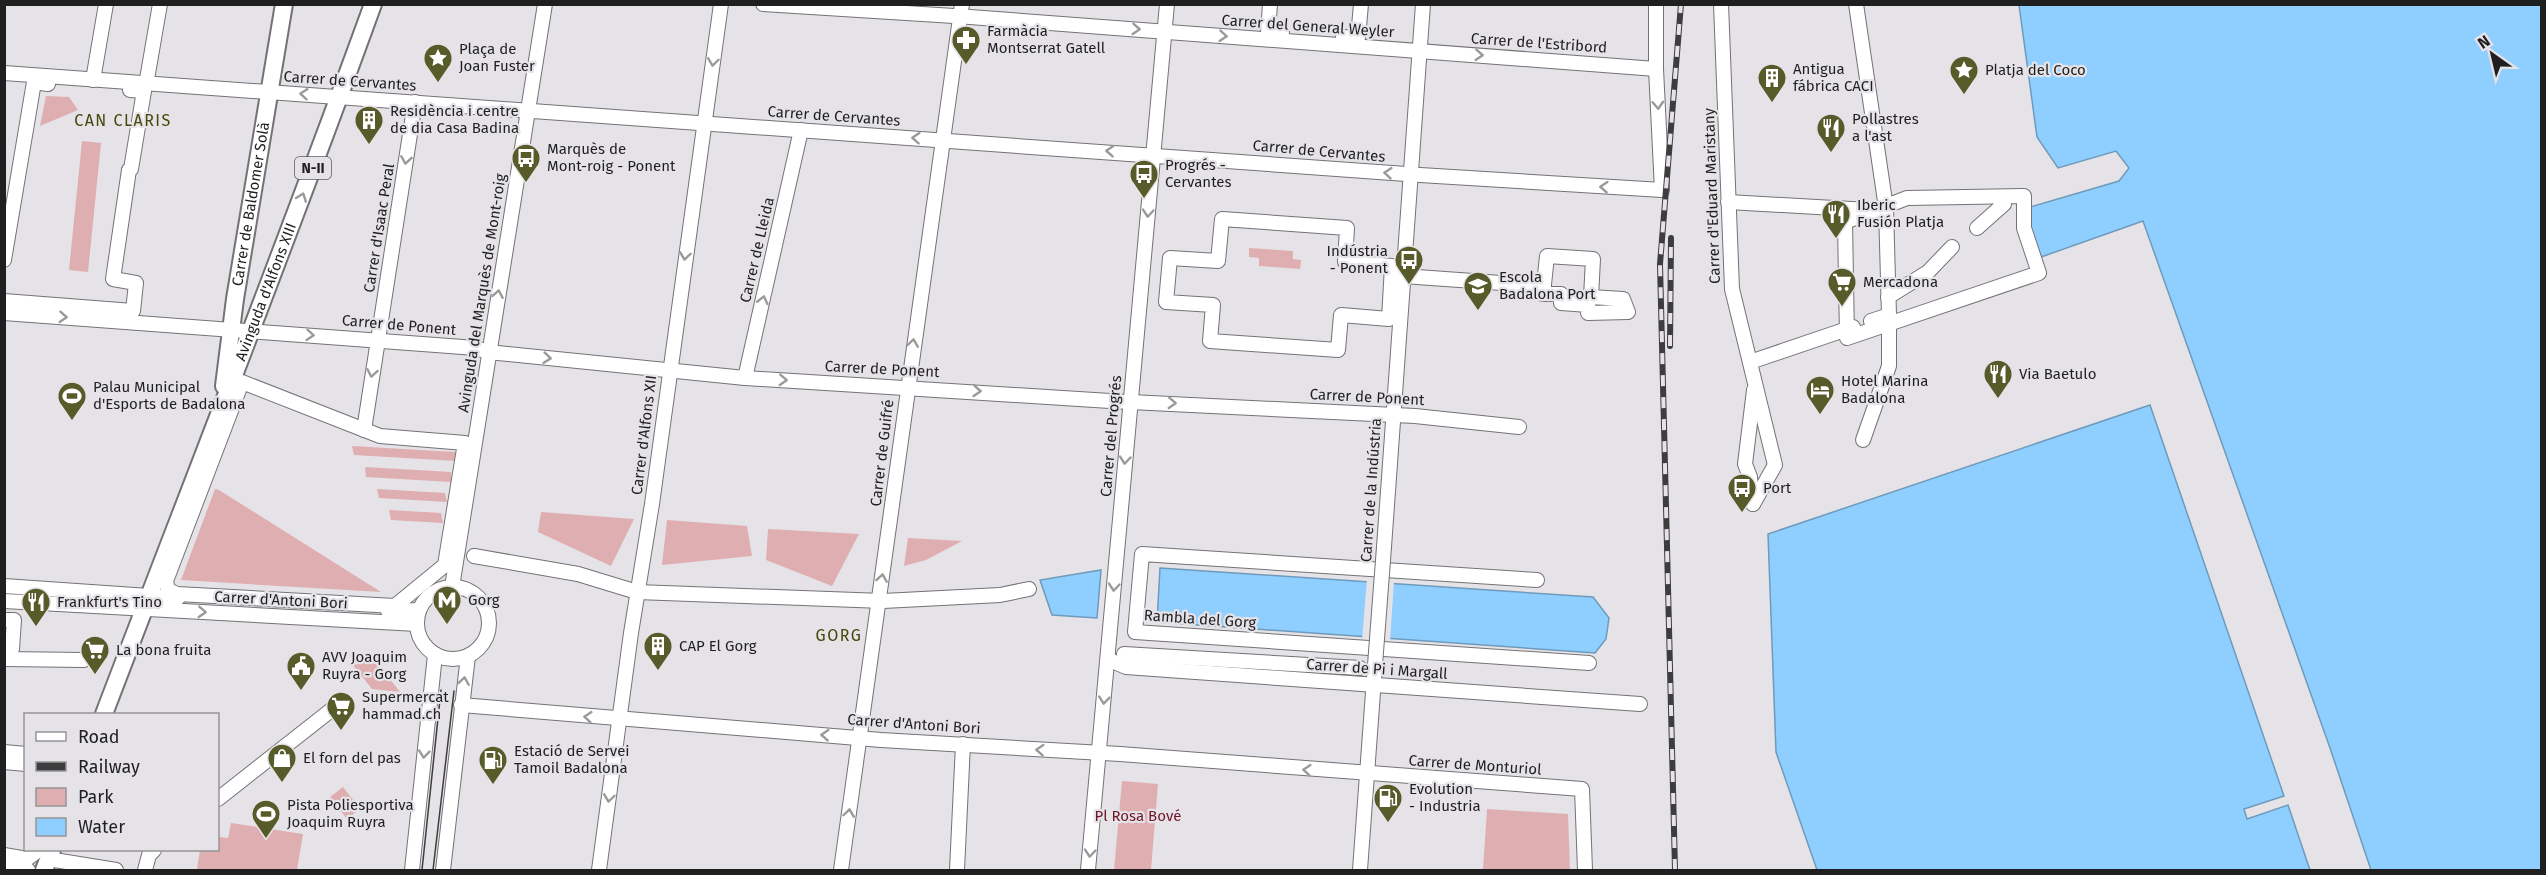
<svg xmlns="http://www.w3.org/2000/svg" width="2546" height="875" font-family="'Fira Sans',sans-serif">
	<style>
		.green { fill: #dfaeb1 }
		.water { fill: #8fcfff; stroke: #6e9abc; stroke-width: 1.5 }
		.pier { fill: #e5e3e7 }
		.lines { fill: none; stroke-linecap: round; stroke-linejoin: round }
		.minor-casing { stroke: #737275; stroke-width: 16 }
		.major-casing { stroke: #737275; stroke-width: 20 }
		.minor { stroke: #fff; stroke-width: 14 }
		.major { stroke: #fff; stroke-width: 16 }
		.tram { stroke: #3e3d3e; stroke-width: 1.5 }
		.rail-casing { stroke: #3e3d3e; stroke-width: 6 }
		.rail { stroke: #e5e3e7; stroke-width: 4; stroke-dasharray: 11; stroke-linecap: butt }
		.minor-bridge-casing { stroke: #737275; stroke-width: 16; stroke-linecap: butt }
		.minor-bridge { stroke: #fff; stroke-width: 14 }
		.oneway { stroke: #9b9a9b }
		.labels { text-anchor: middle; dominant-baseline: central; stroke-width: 4.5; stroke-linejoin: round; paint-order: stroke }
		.shield { fill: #e5e3e7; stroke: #5b5a5c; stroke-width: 1.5 }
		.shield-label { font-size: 14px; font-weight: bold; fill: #201f20 }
		.street-label { font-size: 15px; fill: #201f20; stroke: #e5e3e7 }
		.poi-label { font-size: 15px; fill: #201f20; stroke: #e5e3e7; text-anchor: start }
		.park-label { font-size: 15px; fill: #701528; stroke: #e5e3e7 }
		.neighbourhood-label { font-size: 16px; letter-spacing: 1.5px; fill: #44480b; stroke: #e5e3e7 }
	</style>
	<rect width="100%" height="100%" fill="#e5e3e7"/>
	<g class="green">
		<path d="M 46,96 L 69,97 L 78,110 L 40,126 Z"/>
		<path d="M 82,141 L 101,143 L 88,272 L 69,270 Z"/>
		<path d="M 1249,248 L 1293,251 L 1293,259 L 1301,260 L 1300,269 L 1259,266 L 1259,258 L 1249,257 Z"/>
		<path d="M 352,446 L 455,452 L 456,461 L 354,455 Z"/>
		<path d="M 365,467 L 451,472 L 451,482 L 366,477 Z"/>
		<path d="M 215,489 L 219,490 L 381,592 L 181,580 Z"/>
		<path d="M 377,489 L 445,493 L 447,502 L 379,498 Z"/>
		<path d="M 389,510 L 441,513 L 443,523 L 391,520 Z"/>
		<path d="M 541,512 L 634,519 L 611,566 L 538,532 Z"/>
		<path d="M 667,520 L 747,526 L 752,556 L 662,565 Z"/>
		<path d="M 768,529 L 859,534 L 832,586 L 766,560 Z"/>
		<path d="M 908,538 L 962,541 L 926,560 L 904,566 Z"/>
		<path d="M 375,660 L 400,692 L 372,689 L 353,665 Z"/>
		<path d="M 1122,781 L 1158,784 L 1151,870 L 1114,870 Z"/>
		<path d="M 343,787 L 360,809 L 347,819 L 330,797 Z"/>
		<path d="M 1487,809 L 1568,814 L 1570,870 L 1483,870 Z"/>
		<path d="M 231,823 L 303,834 L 297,870 L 197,869 L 200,850 L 218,850 L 218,837 L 228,838 Z"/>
	</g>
	<g class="water">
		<path d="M 2019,5 L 2541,5 L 2541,870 L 2371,870 L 2330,748 L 2143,221 L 2041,257 L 2028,234 L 2030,207 L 2119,181 L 2129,168 L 2116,151 L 2058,168 L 2037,137 Z"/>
		<path d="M 2150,405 L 2284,796 L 2244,809 L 2247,819 L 2288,805 L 2310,870 L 1817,870 L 1776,752 L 1768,534 Z"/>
		<path d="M 1160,568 L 1593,597 L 1609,618 L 1606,639 L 1595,653 L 1157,622 Z"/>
		<path d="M 1101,570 L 1097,618 L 1052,615 L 1040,580 Z"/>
	</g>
	<path class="pier" d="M 1367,579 L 1394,581 L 1390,641 L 1362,640 Z"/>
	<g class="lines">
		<g class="minor-casing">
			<g id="minor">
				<path d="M 763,4 L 970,17 L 1656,69"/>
				<path d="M 1270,4 L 1268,33 L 1282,33"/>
				<path d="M 1721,4 L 1732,289 L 1775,465 L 1753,504"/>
				<path d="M 1856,4 L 1886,208 L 1889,315 L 1871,321"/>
				<path d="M 1343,37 L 1358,38 L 1361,4"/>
				<path d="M 4,73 L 1420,175 L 1662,190 L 1656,69 L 1656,4"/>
				<path d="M 93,80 L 106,4"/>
				<path d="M 146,85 L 160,4"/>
				<path d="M 2024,196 L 2024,228 L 2039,273 L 1847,338 L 1845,222 L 1907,198 Z"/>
				<path d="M 1728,202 L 1869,210"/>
				<path d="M 1222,219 L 1347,228 L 1345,262 L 1392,266 L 1389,319 L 1341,315 L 1338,350 L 1210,341 L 1213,305 L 1166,302 L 1170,258 L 1218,261 Z"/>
				<path d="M 1977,228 L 2004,204"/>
				<path d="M 1547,256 L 1593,259 L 1591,297 L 1623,299 L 1628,312 L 1588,313 L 1588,305 L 1561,303 L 1561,294 L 1543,294 Z"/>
				<path d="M 4,260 L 34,82 L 48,84"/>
				<path d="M 1403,276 L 1544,286"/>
				<path d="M 1888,297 L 1928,272 L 1952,247"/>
				<path d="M 4,301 L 133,311 L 136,283 L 113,279 L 129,170 L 131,169 L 144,91 L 130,90"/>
				<path d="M 4,313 L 476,348 L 488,352 L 745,378 L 1110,401 L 1415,416 L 1519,427"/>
				<path d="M 1750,362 L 1853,327"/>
				<path d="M 745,378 L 801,130"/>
				<path d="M 242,382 L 380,436 L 465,443 L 445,565 L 395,606 L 177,594 L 168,590 L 166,581 Z"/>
				<path d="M 364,430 L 415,102"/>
				<path d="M 1863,440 L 1889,366 L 1889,317"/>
				<path d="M 1753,504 L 1750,477 L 1745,464 L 1754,390"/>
				<path d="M 1384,547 L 1423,4"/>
				<path d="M 474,556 L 578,574 L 637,592 L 883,601 L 1000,595 L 1029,589"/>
				<path d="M 1537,580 L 1142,554 L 1135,632 L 1589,663"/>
				<path d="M 4,586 L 178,598"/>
				<circle cx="453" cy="623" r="36"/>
				<path d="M 452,587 L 545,4"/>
				<path d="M 4,601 L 417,624"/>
				<path d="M 388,611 L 419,610"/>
				<path d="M 4,620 L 14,620 L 12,649 L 4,649"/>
				<path d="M 1124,654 L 1360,668"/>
				<path d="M 4,659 L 84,660"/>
				<path d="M 1112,661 L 1126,667 L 1640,704"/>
				<path d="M 461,705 L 881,740 L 1120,754 L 1582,789 L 1585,870"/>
				<path d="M 4,752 L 26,754"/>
				<path d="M 4,762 L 26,764"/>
				<path d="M 218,799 L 335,707"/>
				<path d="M 4,855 L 27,859 L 39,850"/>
				<path d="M 48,859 L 116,870"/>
				<path d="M 4,866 L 28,870"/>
				<path d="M 145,870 L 149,855 L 154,850"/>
				<path d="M 412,870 L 435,655"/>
				<path d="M 443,870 L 468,656"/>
				<path d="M 599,870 L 631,633 L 652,504 L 721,4"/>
				<path d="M 841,870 L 962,4"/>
				<path d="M 957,870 L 963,744"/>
				<path d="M 1088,870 L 1167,4"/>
				<path d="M 1360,870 L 1375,665"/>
			</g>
		</g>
		<g class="major-casing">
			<g id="major">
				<path id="s1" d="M 224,386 L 235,299 L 284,4"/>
				<path id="s2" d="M 104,714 C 194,478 287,242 373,4"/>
				<path d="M 44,870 L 52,850"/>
			</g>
		</g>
		<use href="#minor" class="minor"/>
		<use href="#major" class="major"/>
		<g class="tram">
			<path d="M 422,870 L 441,690"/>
			<path d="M 433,870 L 454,691"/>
		</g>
		<g class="rail-casing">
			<g id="rail">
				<path d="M 1670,346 L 1671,238"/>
				<path d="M 1675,870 L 1660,264 L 1681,4"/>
			</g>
		</g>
		<use href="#rail" class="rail"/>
		<g class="minor-bridge-casing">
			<path id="minor-bridge" d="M 1375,665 L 1384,547"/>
		</g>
		<use href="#minor-bridge" class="minor-bridge"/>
	</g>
	<defs><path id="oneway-chevron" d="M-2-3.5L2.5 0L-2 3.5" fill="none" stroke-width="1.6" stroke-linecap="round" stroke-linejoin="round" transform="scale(1.5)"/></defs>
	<g class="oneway">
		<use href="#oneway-chevron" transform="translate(1136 29) rotate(4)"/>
		<use href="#oneway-chevron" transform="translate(1223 36) rotate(5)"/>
		<use href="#oneway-chevron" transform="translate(1479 55) rotate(4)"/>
		<use href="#oneway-chevron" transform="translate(713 62) rotate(98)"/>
		<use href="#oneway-chevron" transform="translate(304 94) rotate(-175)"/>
		<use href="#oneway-chevron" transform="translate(1658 105) rotate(87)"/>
		<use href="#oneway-chevron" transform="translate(916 138) rotate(-176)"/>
		<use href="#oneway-chevron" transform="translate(1110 151) rotate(-176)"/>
		<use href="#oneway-chevron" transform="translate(406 160) rotate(99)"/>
		<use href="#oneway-chevron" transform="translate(1388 173) rotate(-175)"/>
		<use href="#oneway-chevron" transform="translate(1604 187) rotate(-176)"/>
		<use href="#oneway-chevron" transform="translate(302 197) rotate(-69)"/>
		<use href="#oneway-chevron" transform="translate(1148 213) rotate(95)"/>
		<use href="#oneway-chevron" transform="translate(685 256) rotate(98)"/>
		<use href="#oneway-chevron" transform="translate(498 294) rotate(-80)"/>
		<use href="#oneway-chevron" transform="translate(763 300) rotate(-77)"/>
		<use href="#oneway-chevron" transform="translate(63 317) rotate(4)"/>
		<use href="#oneway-chevron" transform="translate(310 335) rotate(5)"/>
		<use href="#oneway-chevron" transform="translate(913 343) rotate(-82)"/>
		<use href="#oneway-chevron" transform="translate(547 358) rotate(6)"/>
		<use href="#oneway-chevron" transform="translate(372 373) rotate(100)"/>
		<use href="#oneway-chevron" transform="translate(783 380) rotate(3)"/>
		<use href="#oneway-chevron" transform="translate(977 391) rotate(4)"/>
		<use href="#oneway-chevron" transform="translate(1172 403) rotate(3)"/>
		<use href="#oneway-chevron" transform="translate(1125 460) rotate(95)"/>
		<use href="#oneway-chevron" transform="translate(882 578) rotate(-81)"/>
		<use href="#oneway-chevron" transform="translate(1114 587) rotate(95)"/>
		<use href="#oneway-chevron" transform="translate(202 612) rotate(3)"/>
		<use href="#oneway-chevron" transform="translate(464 681) rotate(-81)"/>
		<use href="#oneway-chevron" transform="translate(1104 700) rotate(96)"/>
		<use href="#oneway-chevron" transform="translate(588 717) rotate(-175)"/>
		<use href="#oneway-chevron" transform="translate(825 735) rotate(-176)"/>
		<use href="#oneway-chevron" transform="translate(1040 750) rotate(-176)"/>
		<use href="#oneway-chevron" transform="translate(424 754) rotate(96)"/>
		<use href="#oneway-chevron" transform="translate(1307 770) rotate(-175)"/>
		<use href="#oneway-chevron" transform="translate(609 798) rotate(98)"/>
		<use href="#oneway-chevron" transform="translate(849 813) rotate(-82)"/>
		<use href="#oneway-chevron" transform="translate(1090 853) rotate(95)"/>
	</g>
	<defs>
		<g id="pharmacy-pin" transform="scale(1.5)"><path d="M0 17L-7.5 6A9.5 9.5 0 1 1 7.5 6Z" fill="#565b29" stroke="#e5e3e7"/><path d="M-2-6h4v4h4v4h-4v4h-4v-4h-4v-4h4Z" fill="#fff"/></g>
		<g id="sight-pin" transform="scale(1.5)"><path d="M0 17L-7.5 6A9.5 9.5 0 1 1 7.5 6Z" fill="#565b29" stroke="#e5e3e7"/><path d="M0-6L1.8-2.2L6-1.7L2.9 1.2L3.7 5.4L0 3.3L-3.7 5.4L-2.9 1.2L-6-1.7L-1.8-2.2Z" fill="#fff"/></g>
		<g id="building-pin" transform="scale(1.5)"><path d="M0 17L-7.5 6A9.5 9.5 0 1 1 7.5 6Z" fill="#565b29" stroke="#e5e3e7"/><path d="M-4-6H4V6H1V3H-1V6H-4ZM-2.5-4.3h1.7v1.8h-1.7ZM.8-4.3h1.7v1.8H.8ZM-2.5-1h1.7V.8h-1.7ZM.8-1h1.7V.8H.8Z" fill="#fff"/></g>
		<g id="restaurant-pin" transform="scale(1.5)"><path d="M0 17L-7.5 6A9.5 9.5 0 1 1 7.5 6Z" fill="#565b29" stroke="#e5e3e7"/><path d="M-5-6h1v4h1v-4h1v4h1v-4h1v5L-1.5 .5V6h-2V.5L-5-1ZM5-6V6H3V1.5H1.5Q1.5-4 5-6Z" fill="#fff"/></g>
		<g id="bus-pin" transform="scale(1.5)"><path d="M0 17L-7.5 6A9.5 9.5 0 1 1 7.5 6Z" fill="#565b29" stroke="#e5e3e7"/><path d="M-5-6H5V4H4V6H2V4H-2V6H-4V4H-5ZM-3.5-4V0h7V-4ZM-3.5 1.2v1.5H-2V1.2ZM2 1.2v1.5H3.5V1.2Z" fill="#fff"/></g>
		<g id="supermarket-pin" transform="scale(1.5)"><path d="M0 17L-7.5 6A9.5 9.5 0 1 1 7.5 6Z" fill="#565b29" stroke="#e5e3e7"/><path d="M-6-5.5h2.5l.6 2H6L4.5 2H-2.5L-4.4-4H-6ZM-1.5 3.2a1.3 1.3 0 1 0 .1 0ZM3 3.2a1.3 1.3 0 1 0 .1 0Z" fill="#fff"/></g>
		<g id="school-pin" transform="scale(1.5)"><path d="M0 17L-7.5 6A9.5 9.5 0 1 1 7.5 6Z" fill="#565b29" stroke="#e5e3e7"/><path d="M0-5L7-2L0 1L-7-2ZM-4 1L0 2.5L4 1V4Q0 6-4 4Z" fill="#fff"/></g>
		<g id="hotel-pin" transform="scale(1.5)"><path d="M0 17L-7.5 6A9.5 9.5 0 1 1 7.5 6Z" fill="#565b29" stroke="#e5e3e7"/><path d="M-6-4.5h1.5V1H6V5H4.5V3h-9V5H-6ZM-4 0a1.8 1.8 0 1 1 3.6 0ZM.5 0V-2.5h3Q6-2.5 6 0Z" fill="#fff"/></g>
		<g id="stadium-pin" transform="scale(1.5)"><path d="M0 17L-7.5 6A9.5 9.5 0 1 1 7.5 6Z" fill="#565b29" stroke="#e5e3e7"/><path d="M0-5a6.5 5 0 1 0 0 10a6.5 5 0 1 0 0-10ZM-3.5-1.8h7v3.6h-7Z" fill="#fff"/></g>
		<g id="metro-pin" transform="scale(1.5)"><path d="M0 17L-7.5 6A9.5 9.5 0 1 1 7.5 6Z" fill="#565b29" stroke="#e5e3e7"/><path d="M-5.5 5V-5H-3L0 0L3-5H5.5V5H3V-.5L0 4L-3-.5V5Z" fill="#fff"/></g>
		<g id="civic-pin" transform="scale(1.5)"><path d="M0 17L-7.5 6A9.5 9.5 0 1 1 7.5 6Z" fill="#565b29" stroke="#e5e3e7"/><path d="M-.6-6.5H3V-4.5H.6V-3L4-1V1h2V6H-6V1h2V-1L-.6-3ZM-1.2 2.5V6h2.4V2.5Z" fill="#fff"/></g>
		<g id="shop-pin" transform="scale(1.5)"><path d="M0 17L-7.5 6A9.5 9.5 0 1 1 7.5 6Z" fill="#565b29" stroke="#e5e3e7"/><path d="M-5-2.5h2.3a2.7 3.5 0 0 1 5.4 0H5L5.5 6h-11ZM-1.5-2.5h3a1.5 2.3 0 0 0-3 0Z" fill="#fff"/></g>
		<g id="fuel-pin" transform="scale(1.5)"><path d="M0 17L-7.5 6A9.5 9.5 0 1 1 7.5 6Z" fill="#565b29" stroke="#e5e3e7"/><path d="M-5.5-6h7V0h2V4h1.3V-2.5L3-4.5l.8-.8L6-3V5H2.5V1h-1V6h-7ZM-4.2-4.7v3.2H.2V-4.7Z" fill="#fff"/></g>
	</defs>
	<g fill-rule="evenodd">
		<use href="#pharmacy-pin" x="966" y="40"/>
		<use href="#sight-pin" x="438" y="58"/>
		<use href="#sight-pin" x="1964" y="70"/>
		<use href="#building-pin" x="1772" y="78"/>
		<use href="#building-pin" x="369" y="120"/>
		<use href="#restaurant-pin" x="1831" y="128"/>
		<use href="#bus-pin" x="526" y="158"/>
		<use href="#bus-pin" x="1144" y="174"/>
		<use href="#restaurant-pin" x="1836" y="214"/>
		<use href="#bus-pin" x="1409" y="260"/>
		<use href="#supermarket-pin" x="1842" y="282"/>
		<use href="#school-pin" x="1478" y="286"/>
		<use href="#restaurant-pin" x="1998" y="374"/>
		<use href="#hotel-pin" x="1820" y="390"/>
		<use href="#stadium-pin" x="72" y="396"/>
		<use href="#bus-pin" x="1742" y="488"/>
		<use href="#metro-pin" x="447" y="600"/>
		<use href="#restaurant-pin" x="36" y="602"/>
		<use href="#building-pin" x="658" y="646"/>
		<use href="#supermarket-pin" x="95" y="650"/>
		<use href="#civic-pin" x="301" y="666"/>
		<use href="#supermarket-pin" x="341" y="706"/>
		<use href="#shop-pin" x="282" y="758"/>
		<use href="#fuel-pin" x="493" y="760"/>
		<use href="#fuel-pin" x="1388" y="798"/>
		<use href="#stadium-pin" x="266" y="814"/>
	</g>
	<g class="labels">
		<rect class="shield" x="295" y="157" width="36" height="22" rx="4.5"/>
		<g class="shield-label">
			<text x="313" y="168">N-II</text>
		</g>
		<g class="street-label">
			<text transform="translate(1308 26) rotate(4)">Carrer del General Weyler</text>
			<text transform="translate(1539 43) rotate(4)">Carrer de l'Estribord</text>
			<text transform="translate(350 81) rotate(4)">Carrer de Cervantes</text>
			<text transform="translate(834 116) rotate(4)">Carrer de Cervantes</text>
			<text transform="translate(1319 151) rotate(5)">Carrer de Cervantes</text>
			<text transform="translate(1712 196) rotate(-92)">Carrer d'Eduard Maristany</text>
			<text stroke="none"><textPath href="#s1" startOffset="184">Carrer de Baldomer Solà</textPath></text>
			<text transform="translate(379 228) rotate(-81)">Carrer d'Isaac Peral</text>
			<text transform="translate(757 250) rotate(-77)">Carrer de Lleida</text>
			<text stroke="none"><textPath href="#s2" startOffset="452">Avinguda d'Alfons XIII</textPath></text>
			<text transform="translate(482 293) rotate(-81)">Avinguda del Marquès de Mont-roig</text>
			<text transform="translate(399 325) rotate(5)">Carrer de Ponent</text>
			<text transform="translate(882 369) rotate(3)">Carrer de Ponent</text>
			<text transform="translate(1367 397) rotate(3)">Carrer de Ponent</text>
			<text transform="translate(644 435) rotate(-83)">Carrer d'Alfons XII</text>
			<text transform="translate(1111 436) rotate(-85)">Carrer del Progrés</text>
			<text transform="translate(882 453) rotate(-83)">Carrer de Guifré</text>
			<text transform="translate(1371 490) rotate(-86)">Carrer de la Indústria</text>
			<text transform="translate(281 600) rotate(3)">Carrer d'Antoni Bori</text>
			<text transform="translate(1200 619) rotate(4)">Rambla del Gorg</text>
			<text transform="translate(1377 669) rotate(4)">Carrer de Pi i Margall</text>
			<text transform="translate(914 724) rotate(4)">Carrer d'Antoni Bori</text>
			<text transform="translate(1475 765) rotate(4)">Carrer de Monturiol</text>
		</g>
		<g class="poi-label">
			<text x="987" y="31">Farmàcia<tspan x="987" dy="17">Montserrat Gatell</tspan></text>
			<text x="459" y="49">Plaça de<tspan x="459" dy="17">Joan Fuster</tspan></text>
			<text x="1793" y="69">Antigua<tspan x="1793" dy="17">fábrica CACI</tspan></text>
			<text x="1985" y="70">Platja del Coco</text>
			<text x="390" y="111">Residència i centre<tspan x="390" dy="17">de dia Casa Badina</tspan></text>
			<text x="1852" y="119">Pollastres<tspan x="1852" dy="17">a l'ast</tspan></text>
			<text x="547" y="149">Marquès de<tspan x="547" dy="17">Mont-roig - Ponent</tspan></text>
			<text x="1165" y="165">Progrés -<tspan x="1165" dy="17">Cervantes</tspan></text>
			<text x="1857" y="205">Iberic<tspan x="1857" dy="17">Fusión Platja</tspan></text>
			<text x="1388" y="251" text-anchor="end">Indústria<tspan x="1388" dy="17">- Ponent</tspan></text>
			<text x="1499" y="277">Escola<tspan x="1499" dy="17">Badalona Port</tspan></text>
			<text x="1863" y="282">Mercadona</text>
			<text x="2019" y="374">Via Baetulo</text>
			<text x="1841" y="381">Hotel Marina<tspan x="1841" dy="17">Badalona</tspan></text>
			<text x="93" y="387">Palau Municipal<tspan x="93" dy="17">d'Esports de Badalona</tspan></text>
			<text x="1763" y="488">Port</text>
			<text x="468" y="600">Gorg</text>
			<text x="57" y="602">Frankfurt's Tino</text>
			<text x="679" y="646">CAP El Gorg</text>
			<text x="116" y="650">La bona fruita</text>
			<text x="322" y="657">AVV Joaquim<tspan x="322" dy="17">Ruyra - Gorg</tspan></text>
			<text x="362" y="697">Supermercat<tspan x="362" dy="17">hammad.ch</tspan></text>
			<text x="514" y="751">Estació de Servei<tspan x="514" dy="17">Tamoil Badalona</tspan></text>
			<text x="303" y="758">El forn del pas</text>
			<text x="1409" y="789">Evolution<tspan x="1409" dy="17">- Industria</tspan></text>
			<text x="287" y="805">Pista Poliesportiva<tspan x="287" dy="17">Joaquim Ruyra</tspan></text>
		</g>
		<g class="park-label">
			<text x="1138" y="816">Pl Rosa Bové</text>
		</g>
		<g class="neighbourhood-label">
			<text x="123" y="120">CAN CLARIS</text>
			<text x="839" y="635">GORG</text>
		</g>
	</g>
	<rect width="2546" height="875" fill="none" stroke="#201f20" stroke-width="12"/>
	<rect x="24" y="713" width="195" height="138" fill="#e5e3e7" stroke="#969597" stroke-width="1.5"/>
	<rect x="36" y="732" width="30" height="9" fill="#ffffff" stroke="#969597" stroke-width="1.5"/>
	<text x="78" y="743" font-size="18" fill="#201f20">Road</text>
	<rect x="36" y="762" width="30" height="9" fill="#3e3d3e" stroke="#969597" stroke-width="1.5"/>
	<text x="78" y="773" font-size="18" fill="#201f20">Railway</text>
	<rect x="36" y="788" width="30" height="18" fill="#dfaeb1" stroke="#969597" stroke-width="1.5"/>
	<text x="78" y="803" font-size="18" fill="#201f20">Park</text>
	<rect x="36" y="818" width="30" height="18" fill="#8fcfff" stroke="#969597" stroke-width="1.5"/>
	<text x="78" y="833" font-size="18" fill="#201f20">Water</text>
	<g transform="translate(2492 54) rotate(326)" stroke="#e5e3e7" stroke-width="4.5" paint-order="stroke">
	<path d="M0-4.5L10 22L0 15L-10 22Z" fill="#201f20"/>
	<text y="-9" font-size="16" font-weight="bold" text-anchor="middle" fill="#201f20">N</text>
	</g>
</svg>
